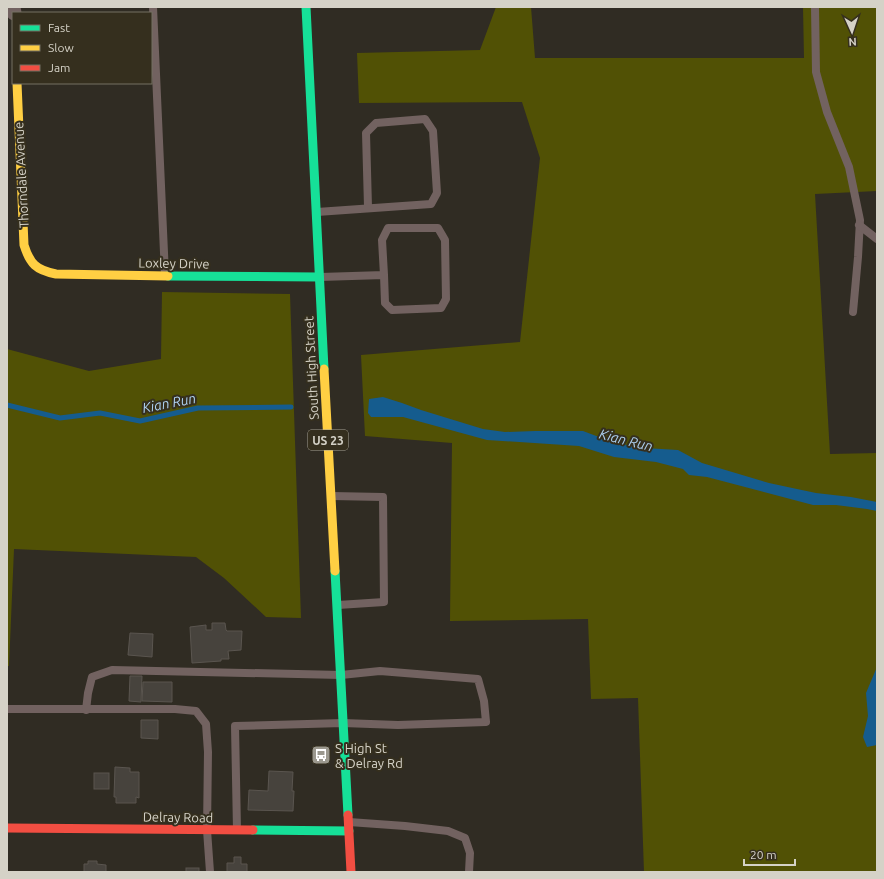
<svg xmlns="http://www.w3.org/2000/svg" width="884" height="879" font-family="Ubuntu,sans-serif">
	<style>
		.green { fill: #515105 }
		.water { fill: #155c8e }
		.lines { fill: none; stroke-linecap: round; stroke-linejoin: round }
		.stream { stroke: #155c8e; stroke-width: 5 }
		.building { fill: #47433d; stroke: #5a554f }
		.lane { stroke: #726260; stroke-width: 8 }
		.street { stroke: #726260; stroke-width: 15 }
		.fast { stroke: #16e098; stroke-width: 9 }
		.slow { stroke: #ffcf43; stroke-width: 9 }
		.jam { stroke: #f24e42; stroke-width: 9 }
		.labels { text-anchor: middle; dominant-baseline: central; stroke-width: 4; stroke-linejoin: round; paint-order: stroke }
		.shield { fill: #352f1e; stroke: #a5a194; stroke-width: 1 }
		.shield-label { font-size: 12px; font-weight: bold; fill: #d5d2c7 }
		.street-label { font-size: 13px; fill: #d5d2c7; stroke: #352f1e }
		.poi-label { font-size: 13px; fill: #d5d2c7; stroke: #352f1e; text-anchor: start }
		.water-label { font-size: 14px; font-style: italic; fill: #aed1f1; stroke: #352f1e }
	</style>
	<rect width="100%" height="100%" fill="#302c23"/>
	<g class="green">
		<path d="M 496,7 L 531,7 L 535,58 L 804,58 L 803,7 L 877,7 L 877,191 L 815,194 L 830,454 L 877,453 L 877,872 L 644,872 L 638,698 L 591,699 L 588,619 L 450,621 L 452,443 L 365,436 L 361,355 L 520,342 L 540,158 L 522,102 L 359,103 L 357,53 L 480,50 Z"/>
		<path d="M 162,292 L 290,294 L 301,618 L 266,617 L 224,578 L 196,557 L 14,549 L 9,666 L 7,666 L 7,349 L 89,371 L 161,359 Z"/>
	</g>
	<g class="water">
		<path d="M 383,397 L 402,403 L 421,410 L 483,429 L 505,432 L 535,431 L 583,431 L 615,443 L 645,448 L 678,450 L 702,463 L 769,483 L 797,489 L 816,493 L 851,497 L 877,502 L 877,511 L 867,509 L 836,505 L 813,505 L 707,477 L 689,475 L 683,469 L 656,462 L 614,457 L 579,446 L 487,440 L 403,417 L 371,417 L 368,413 L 369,399 Z"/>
		<path d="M 877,667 L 877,745 L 867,747 L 863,737 L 868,716 L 866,693 Z"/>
	</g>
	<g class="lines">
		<path class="stream" d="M 7,405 L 60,418 L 100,413 L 140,421 L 198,408 L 291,407"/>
	</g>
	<g class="building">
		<path d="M 212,623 L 225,623 L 226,630 L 227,631 L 242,631 L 241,650 L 228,651 L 229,659 L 221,659 L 221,661 L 192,663 L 190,627 L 206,625 L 206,630 L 212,630 Z"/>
		<path d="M 130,633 L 153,634 L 152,657 L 128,655 Z"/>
		<path d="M 130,676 L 142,676 L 141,702 L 129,701 Z"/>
		<path d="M 143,682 L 172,682 L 172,702 L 142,701 Z"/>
		<path d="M 141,720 L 158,720 L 158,739 L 141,738 Z"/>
		<path d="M 115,767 L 130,768 L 130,772 L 139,772 L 139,798 L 136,797 L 136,803 L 116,803 L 116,797 L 114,797 Z"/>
		<path d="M 269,771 L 293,772 L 292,791 L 294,791 L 293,811 L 248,810 L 249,790 L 268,791 Z"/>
		<rect x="94" y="773" width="15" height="16"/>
		<path d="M 234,857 L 241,857 L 241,864 L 247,864 L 247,872 L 227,872 L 227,863 L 234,863 Z"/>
		<path d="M 88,861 L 97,861 L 97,864 L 106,865 L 106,872 L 84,872 L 84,864 L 88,864 Z"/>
		<rect x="186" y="868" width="13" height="4"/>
	</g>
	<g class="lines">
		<g class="lane">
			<path d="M 153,7 L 165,275"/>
			<path d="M 815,7 L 816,72 L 827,112 L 849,167 L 860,220 L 858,257 L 853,312"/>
			<path d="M 317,212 L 431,204 L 437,193 L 433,131 L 425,119 L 376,123 L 366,133 L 368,207"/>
			<path d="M 859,225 L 877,239"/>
			<path d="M 320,277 L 384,275 L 385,303 L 392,310 L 441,308 L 446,299 L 445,240 L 438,228 L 388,228 L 382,240 L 384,275"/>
			<path d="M 332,496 L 383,497 L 384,602 L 338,605"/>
			<path d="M 7,709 L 175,709 L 196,711 L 206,724 L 208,752 L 207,830 L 210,872"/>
			<path d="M 86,710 L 88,693 L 92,677 L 112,670 L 341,675 L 380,671 L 478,679 L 484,701 L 486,722 L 398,725 L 343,723 L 235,726 L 237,830"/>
			<path d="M 349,822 L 405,826 L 448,831 L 465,838 L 470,853 L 469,872"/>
		</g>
		<path class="street" d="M 13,7 L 14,13"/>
		<g class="fast">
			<path d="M 306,7 L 324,369"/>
			<path d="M 168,276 L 319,277"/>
			<path d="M 335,571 L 348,815"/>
			<path d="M 253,830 L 349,831"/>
		</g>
		<g class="slow">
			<path d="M 17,83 L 24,245 C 30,264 36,270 56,274 L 168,276"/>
			<path d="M 324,369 L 335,571"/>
		</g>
		<g class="jam">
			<path d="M 348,815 L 351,872"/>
			<path d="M 7,828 L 253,830"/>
		</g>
	</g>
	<defs>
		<g id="bus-square" transform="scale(1)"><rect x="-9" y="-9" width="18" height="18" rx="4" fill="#9b988e" stroke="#352f1e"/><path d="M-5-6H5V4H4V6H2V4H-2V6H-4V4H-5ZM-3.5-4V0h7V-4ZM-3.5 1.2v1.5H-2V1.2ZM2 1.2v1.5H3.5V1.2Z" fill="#fff"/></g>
	</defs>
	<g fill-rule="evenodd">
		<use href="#bus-square" x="321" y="755"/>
	</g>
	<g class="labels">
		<rect class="shield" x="308" y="430" width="40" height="20" rx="3"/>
		<g class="shield-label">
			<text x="328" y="440">US 23</text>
		</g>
		<g class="street-label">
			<text transform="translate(21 175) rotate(-93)">Thorndale Avenue</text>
			<text transform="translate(174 263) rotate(1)">Loxley Drive</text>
			<text transform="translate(311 368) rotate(-93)">South High Street</text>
			<text transform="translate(178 817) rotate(1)">Delray Road</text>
		</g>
		<g class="poi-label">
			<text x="335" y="748">S High St<tspan x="335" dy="15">&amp; Delray Rd</tspan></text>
		</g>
		<g class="water-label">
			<text transform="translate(169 403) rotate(-11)">Kian Run</text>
			<text transform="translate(626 440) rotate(14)">Kian Run</text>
		</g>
	</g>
	<rect width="884" height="879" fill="none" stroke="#d5d2c7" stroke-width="16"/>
	<rect x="12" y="12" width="140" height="72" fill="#352f1e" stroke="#757062"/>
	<rect x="20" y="25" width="20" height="6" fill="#16e098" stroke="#757062"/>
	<text x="48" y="32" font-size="12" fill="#d5d2c7">Fast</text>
	<rect x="20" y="45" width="20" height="6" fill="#ffcf43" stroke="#757062"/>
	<text x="48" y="52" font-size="12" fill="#d5d2c7">Slow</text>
	<rect x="20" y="65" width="20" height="6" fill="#f24e42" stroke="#757062"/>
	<text x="48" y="72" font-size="12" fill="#d5d2c7">Jam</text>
	<g transform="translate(852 32) rotate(177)" stroke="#352f1e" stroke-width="3" paint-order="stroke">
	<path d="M0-3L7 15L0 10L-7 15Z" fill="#d5d2c7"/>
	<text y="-6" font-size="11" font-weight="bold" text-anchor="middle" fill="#d5d2c7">N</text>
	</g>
	<path d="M744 859v6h51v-6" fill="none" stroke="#d5d2c7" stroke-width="2"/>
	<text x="750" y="859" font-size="12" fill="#d5d2c7" stroke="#352f1e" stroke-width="3" paint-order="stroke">20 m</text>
</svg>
